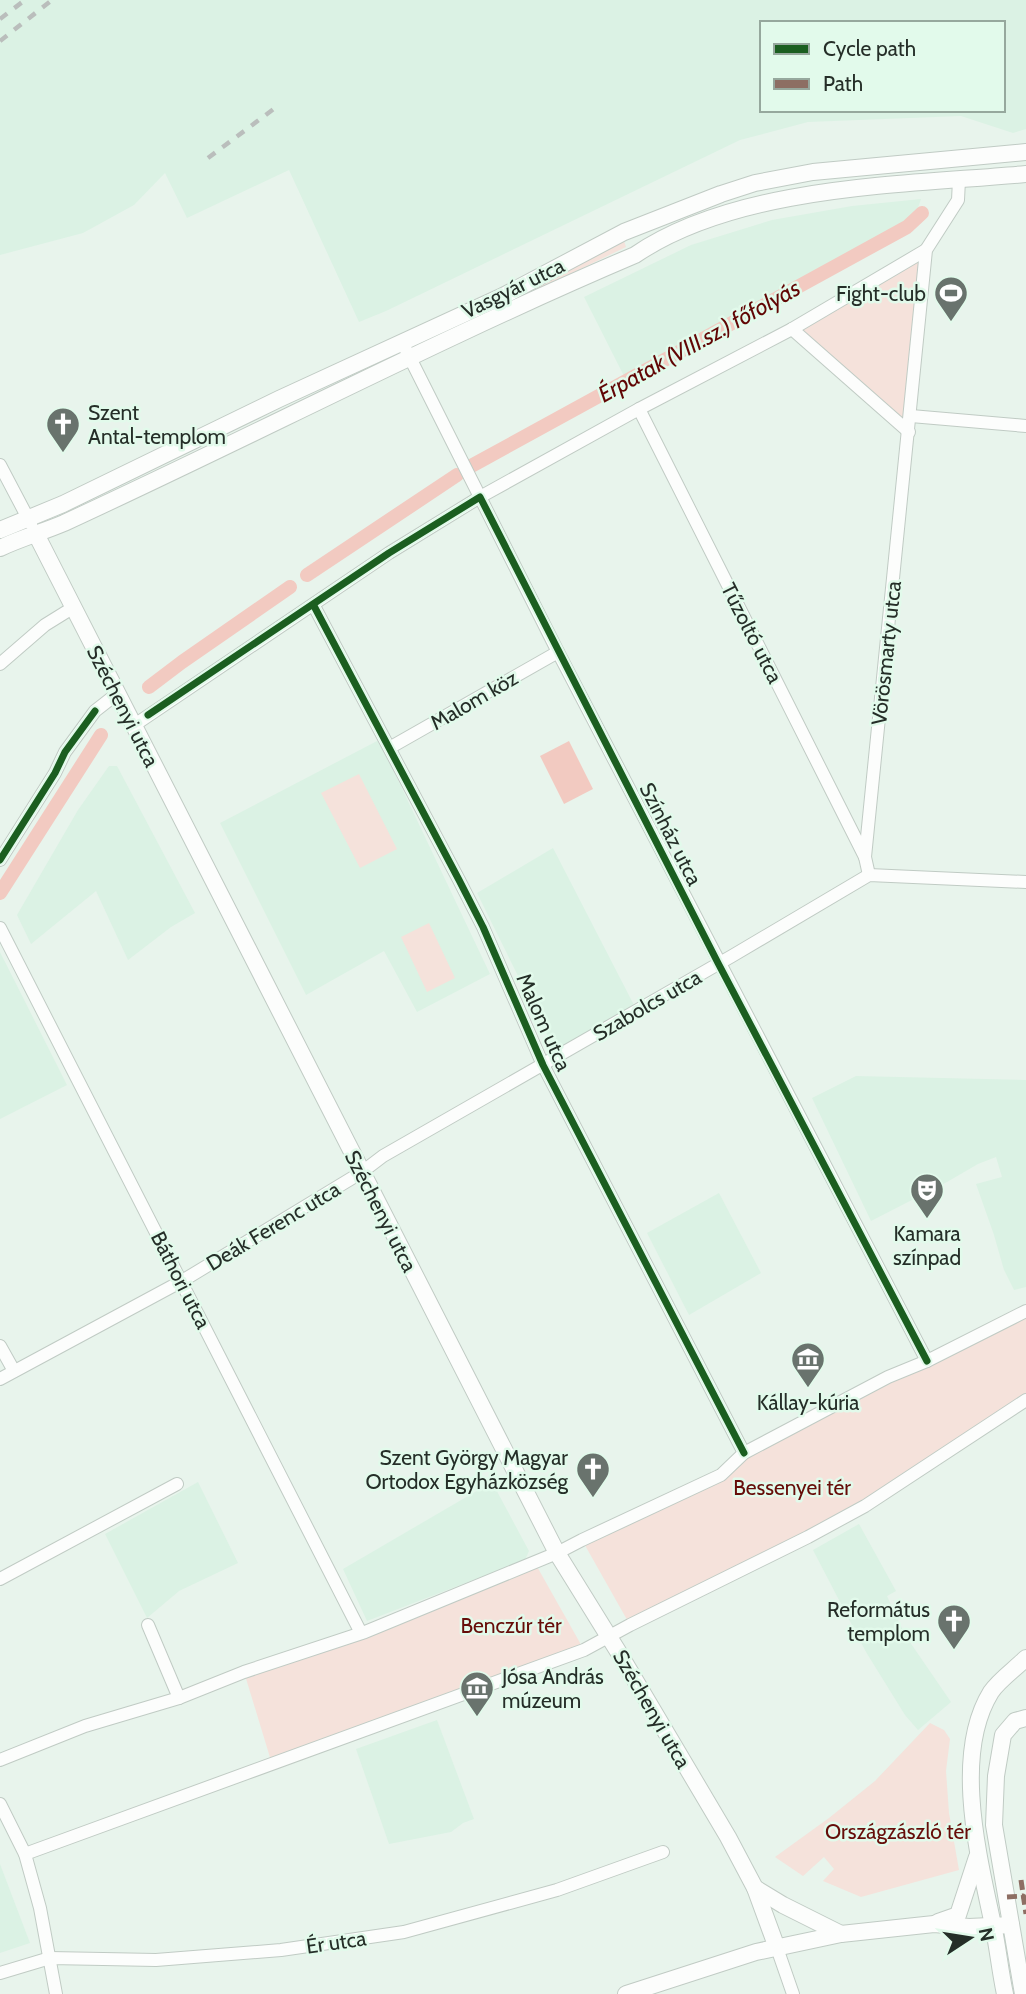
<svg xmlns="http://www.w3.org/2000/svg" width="1026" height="1994" font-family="Cabin,sans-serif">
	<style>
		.built { fill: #dbf2e4; fill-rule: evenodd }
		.green { fill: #f5e2db }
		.water { fill: #f2cac1 }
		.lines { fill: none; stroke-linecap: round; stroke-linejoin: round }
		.canal { stroke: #f2cac1; stroke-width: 14 }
		.street-casing { stroke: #c0cbc4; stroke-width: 14 }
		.secondary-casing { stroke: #c0cbc4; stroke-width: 18 }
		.street { stroke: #fcfdfc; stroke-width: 12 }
		.secondary { stroke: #fcfdfc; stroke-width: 16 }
		.rail { stroke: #babebc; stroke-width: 4.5; stroke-dasharray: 9 9; stroke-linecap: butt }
		.quiet { stroke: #8d6e63; stroke-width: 5; stroke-dasharray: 10 5; stroke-linecap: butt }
		.cycleway-casing { stroke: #e2faeb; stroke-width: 11 }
		.cycleway { stroke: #1b5e20; stroke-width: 7 }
		.labels { text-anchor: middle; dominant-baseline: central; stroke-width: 5; stroke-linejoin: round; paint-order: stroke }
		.street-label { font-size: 21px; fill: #252e28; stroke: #e2faeb }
		.poi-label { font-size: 21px; fill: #252e28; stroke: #e2faeb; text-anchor: end }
		.park-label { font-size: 21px; fill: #660d09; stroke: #e2faeb }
		.water-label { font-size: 23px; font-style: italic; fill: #610504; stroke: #e2faeb }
	</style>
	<rect width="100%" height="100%" fill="#e8f4ec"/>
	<g class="built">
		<path d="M 0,0 L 1026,0 L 1026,129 L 1013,133 L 961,116 L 808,122 L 740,140 L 386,311 L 359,322 L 289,170 L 187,218 L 165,173 L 134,205 L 83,233 L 0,255 ZM 762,23 L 1003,23 L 1003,110 L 762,110 Z"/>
		<path d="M 921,199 L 915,217 L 626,380 L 584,297 L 691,245 L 772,220 L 852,206 Z"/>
		<path d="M 379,740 L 490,974 L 417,1012 L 384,951 L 306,995 L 220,823 Z"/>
		<path d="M 109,766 L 117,766 L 195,913 L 171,927 L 128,960 L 96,891 L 31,944 L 17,915 L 78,810 Z"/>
		<path d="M 553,848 L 635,1007 L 556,1053 L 477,893 Z"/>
		<path d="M 0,952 L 67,1085 L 0,1119 Z"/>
		<path d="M 856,1076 L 1026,1080 L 1026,1287 L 1014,1290 L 1004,1270 L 994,1235 L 976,1184 L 1002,1177 L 996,1157 L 978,1164 L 947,1182 L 871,1221 L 812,1098 Z"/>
		<path d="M 719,1193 L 761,1273 L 689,1315 L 647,1233 Z"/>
		<path d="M 198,1482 L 238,1563 L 179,1591 L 147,1618 L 105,1534 Z"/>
		<path d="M 492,1482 L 529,1551 L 525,1560 L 367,1621 L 343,1569 Z"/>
		<path d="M 859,1524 L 896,1591 L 887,1596 L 905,1635 L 951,1702 L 918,1730 L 905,1715 L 866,1652 L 813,1550 Z"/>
		<path d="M 437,1720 L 474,1819 L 463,1823 L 451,1832 L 389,1844 L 356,1749 Z"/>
		<path d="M 0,1864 L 30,1943 L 0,1953 Z"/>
	</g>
	<g class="green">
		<path d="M 624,241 L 626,247 L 429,342 L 428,339 L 523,294 L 566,270 Z"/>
		<path d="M 926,250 L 909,432 L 792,329 Z"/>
		<path d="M 359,774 L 397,849 L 360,868 L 321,793 Z"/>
		<path d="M 429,923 L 455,978 L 427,992 L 401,937 Z"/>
		<path d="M 1026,1311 L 1026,1400 L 865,1506 L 630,1625 L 582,1540 L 721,1475 L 744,1453 Z"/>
		<path d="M 535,1563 L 584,1650 L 272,1764 L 244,1672 Z"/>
		<path d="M 930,1723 L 944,1730 L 950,1739 L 946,1771 L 949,1813 L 959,1870 L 861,1897 L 823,1881 L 834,1869 L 824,1857 L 803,1876 L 775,1857 L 829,1818 L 875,1781 Z"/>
	</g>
	<path class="water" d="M 569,741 L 593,789 L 564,804 L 540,756 Z"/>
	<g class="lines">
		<g class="canal">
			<path d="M 473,465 L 907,227 L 922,213"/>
			<path d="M 307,575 L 457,475"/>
			<path d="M 149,687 L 182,662 L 290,587"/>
			<path d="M 0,893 L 101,735"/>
		</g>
		<g class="street-casing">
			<g id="street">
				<path d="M 792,329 L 909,432"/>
				<path d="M 402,342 L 558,652 L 927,1361"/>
				<path d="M 639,409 L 865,857"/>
				<path d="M 911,416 L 1026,426"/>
				<path d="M 0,465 L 31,524"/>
				<path d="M 314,606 L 459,880 L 483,927 L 543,1065 L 744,1453"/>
				<path d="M 0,664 L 45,625 L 74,607"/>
				<path d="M 133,726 L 389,553 L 480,497 L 639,409 L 792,329 L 926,250"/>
				<path d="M 391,747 L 558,652"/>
				<path d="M 0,860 L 55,773 L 65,752 L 95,711 L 118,693"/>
				<path d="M 869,875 L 865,857 L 926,250 L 958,200 L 959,180"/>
				<path d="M 0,928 L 361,1633"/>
				<path d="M 0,1346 L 14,1371"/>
				<path d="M 0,1379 L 182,1281 L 362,1172 L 383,1156 L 732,956 L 869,875 L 1026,882"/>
				<path d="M 0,1579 L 177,1484"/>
				<path d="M 148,1625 L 179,1698"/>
				<path d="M 0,1760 L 85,1726 L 179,1698 L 244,1672 L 365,1632 L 557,1553 L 582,1540 L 721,1475 L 744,1453 L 888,1377 L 927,1361 L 1026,1311"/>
				<path d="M 0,1804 L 25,1854 L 40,1908 L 56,1994"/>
				<path d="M 25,1854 L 584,1650 L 630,1625 L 808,1537 L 865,1506 L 1026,1400"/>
				<path d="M 777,1948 L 793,1994"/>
				<path d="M 0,1973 L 50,1958 L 156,1960 L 281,1950 L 404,1932 L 557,1890 L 663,1852"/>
			</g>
		</g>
		<g class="secondary-casing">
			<g id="secondary">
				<path d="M 0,530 L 63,504 L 279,399 L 503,296 L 624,232 L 721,194 L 755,183 L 813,172 L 1026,152"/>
				<path d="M 36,534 L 557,1553 L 619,1653 L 728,1837 L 755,1888 L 777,1948"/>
				<path d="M 0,548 C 21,538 43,532 64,523 C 255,435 442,337 635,255 C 738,185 905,185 1026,174"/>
				<path d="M 755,1888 L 783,1905 L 841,1934"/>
				<path d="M 938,1922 L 958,1915 L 977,1857"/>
				<path d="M 626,1994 L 756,1952 L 841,1934 L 934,1924 L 969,1927 L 1011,1925"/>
				<path d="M 1005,1994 C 1000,1971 998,1948 993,1925 C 979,1858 952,1755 991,1692 C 999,1680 1015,1669 1026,1658"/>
				<path d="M 1023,1994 L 994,1825 L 996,1776 L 1003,1735 L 1015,1721 L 1026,1718"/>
			</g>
		</g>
		<use href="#street" class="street"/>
		<use href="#secondary" class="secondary"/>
		<g class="rail">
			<path d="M 0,19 L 25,0"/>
			<path d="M 0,41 L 52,0"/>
			<path d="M 208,158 L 275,108"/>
		</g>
		<g class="quiet">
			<path d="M 1021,1880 L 1026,1914"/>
			<path d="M 1007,1897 L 1023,1896 L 1026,1901"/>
		</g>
		<g class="cycleway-casing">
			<g id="cycleway">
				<path d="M 314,606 L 459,880 L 483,927 L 543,1065 L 744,1453"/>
				<path d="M 148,715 L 389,553 L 480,497 L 718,963 L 927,1361"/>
				<path d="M 0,860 L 55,773 L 65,752 L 95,711"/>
			</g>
		</g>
		<use href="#cycleway" class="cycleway"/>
	</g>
	<defs>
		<g id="stadium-pin" transform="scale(1.75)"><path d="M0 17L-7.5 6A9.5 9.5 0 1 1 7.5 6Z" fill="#69736d" stroke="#e2faeb"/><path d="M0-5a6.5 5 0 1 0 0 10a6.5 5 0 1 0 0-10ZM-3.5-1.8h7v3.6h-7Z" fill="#fff"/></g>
		<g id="church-pin" transform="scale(1.75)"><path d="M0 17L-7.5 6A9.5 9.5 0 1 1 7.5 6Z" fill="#69736d" stroke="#e2faeb"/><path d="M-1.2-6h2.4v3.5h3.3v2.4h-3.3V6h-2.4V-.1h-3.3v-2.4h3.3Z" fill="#fff"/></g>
		<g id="theatre-pin" transform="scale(1.75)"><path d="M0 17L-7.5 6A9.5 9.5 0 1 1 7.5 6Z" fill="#69736d" stroke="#e2faeb"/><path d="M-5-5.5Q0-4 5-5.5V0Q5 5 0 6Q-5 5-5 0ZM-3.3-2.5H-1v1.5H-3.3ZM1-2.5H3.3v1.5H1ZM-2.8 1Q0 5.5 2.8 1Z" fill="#fff"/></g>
		<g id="museum-pin" transform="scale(1.75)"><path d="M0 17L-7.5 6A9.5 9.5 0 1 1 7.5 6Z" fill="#69736d" stroke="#e2faeb"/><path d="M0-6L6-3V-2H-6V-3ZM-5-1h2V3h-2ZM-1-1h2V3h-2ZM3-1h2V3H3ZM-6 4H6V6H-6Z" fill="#fff"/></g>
	</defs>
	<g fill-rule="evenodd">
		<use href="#stadium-pin" x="951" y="293"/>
		<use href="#church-pin" x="63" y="424"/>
		<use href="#theatre-pin" x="927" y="1190"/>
		<use href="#museum-pin" x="808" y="1359"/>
		<use href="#church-pin" x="593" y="1469"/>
		<use href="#church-pin" x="954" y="1621"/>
		<use href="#museum-pin" x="477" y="1688"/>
	</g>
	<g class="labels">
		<g class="street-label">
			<text transform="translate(513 288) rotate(-26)">Vasgyár utca</text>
			<text transform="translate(752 633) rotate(63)">Tűzoltó utca</text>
			<text transform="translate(886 653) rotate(-84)">Vörösmarty utca</text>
			<text transform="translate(474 700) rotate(-30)">Malom köz</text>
			<text transform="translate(123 706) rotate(63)">Széchenyi utca</text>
			<text transform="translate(671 834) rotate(63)">Színház utca</text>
			<text transform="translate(647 1005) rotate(-30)">Szabolcs utca</text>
			<text transform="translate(544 1022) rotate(66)">Malom utca</text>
			<text transform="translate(381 1211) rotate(63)">Széchenyi utca</text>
			<text transform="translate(273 1226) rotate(-31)">Deák Ferenc utca</text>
			<text transform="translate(181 1280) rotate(63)">Báthori utca</text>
			<text transform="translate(652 1709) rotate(60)">Széchenyi utca</text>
			<text transform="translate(336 1942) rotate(-8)">Ér utca</text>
		</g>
		<g class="poi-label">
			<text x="926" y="293">Fight-club</text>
			<text x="88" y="412" text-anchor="start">Szent<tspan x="88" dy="24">Antal-templom</tspan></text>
			<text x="927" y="1233" text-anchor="middle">Kamara<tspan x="927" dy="24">színpad</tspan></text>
			<text x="808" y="1402" text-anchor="middle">Kállay-kúria</text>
			<text x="568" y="1457">Szent György Magyar<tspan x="568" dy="24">Ortodox Egyházközség</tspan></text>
			<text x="930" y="1609">Református<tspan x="930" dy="24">templom</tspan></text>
			<text x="502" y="1676" text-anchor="start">Jósa András<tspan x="502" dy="24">múzeum</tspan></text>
		</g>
		<g class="park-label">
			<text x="792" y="1487">Bessenyei tér</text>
			<text x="511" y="1625">Benczúr tér</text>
			<text x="898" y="1831">Országzászló tér</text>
		</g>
		<g class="water-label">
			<text transform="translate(699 341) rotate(-29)">Érpatak (VIII.sz.) főfolyás</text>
		</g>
	</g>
	<rect x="760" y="21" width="245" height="91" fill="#e2faeb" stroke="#96a89d" stroke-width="2"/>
	<rect x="774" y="44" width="35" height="10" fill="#1b5e20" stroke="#96a89d" stroke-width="2"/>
	<text x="823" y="56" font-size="21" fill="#252e28">Cycle path</text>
	<rect x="774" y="79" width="35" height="10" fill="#8d6e63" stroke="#96a89d" stroke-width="2"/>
	<text x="823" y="91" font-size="21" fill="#252e28">Path</text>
	<g transform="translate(970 1938) rotate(78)" stroke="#e2faeb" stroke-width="5" paint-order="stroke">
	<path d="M0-5L12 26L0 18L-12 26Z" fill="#252e28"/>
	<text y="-10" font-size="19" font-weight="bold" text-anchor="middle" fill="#252e28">N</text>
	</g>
</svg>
